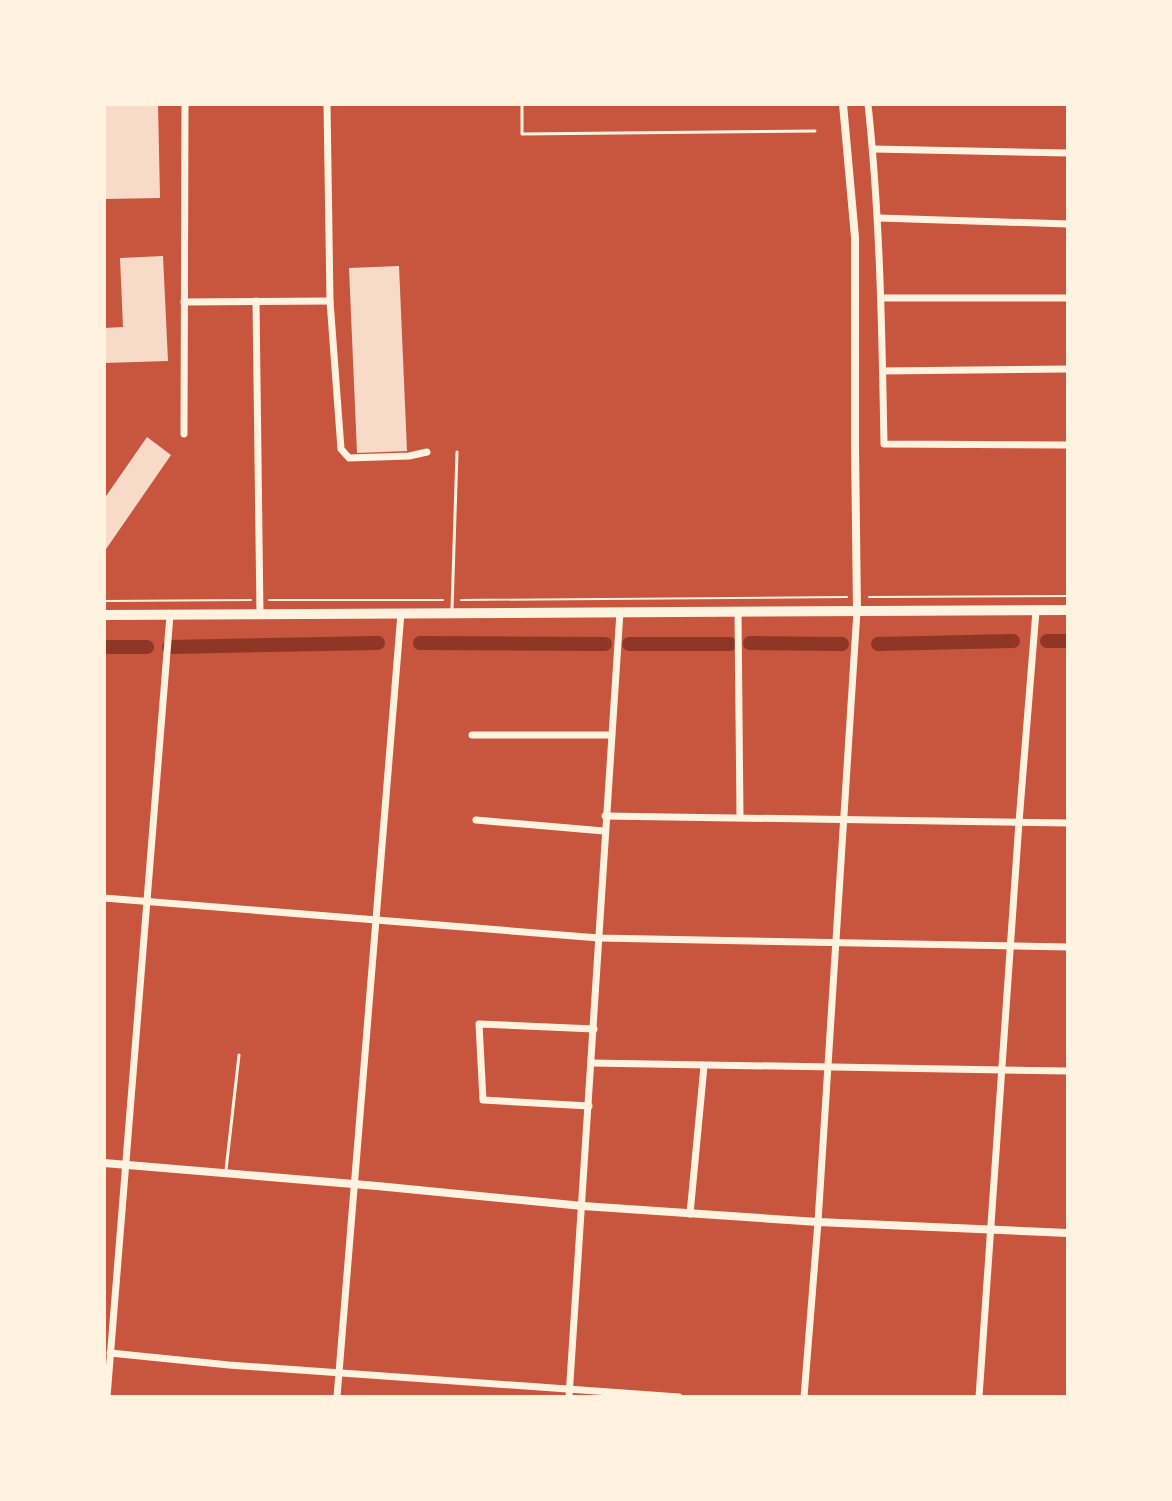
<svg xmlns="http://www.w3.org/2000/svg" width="1172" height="1501" font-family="'Titillium Web',sans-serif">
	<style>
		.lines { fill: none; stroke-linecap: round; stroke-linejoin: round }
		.canal { stroke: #8f3625; stroke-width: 14 }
		.building { fill: #f7dbc8 }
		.path { stroke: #fff3e0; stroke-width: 2 }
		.service { stroke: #fff3e0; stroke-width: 3 }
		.minor { stroke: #fff3e0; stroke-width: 7 }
		.tertiary { stroke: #fff3e0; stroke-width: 8 }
		.primary { stroke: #fff3e0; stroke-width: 10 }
	</style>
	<rect width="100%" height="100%" fill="#c8553d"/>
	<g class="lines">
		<g class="canal">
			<path d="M 1047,641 L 1068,641"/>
			<path d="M 420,643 L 605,644"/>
			<path d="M 750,643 L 842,644"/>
			<path d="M 629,644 L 730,644"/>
			<path d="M 878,644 L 1013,641"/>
			<path d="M 104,647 L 147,647"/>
			<path d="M 169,647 L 378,643"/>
		</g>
	</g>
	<g class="building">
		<path d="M 104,104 L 158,104 L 160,198 L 105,199 Z"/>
		<path d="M 163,256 L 168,361 L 104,363 L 104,328 L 123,327 L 120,258 Z"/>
		<path d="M 399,266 L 407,451 L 357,453 L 349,268 Z"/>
		<path d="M 147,437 L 171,455 L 104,552 L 104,499 Z"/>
	</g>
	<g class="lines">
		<g class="path">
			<path d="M 869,597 L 1068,596"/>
			<path d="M 269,600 L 443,600"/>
			<path d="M 461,600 L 847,597"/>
			<path d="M 104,601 L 251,600"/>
		</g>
		<g class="service">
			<path d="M 522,104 L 522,134 L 815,131"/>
			<path d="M 452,609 L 457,452"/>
			<path d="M 226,1170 L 239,1055"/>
		</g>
		<g class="minor">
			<path d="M 327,104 L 330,301 L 341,449 L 349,458 L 409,456 L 427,452"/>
			<path d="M 868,104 C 880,217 882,330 884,444 L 1068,445"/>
			<path d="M 873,149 L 1068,153"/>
			<path d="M 879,218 L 1068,224"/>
			<path d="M 882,298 L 1068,298"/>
			<path d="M 256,301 L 260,615"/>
			<path d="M 184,302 L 330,301"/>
			<path d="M 883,371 L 1068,369"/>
			<path d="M 184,434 L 185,104"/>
			<path d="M 738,611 L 740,817"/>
			<path d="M 472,735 L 611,735"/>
			<path d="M 605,816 L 1068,823"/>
			<path d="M 476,820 L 604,831"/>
			<path d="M 104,898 L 599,938 L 1068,947"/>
			<path d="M 592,1063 L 1068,1071"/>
			<path d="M 589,1106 L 483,1100 L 479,1024 L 594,1029"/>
			<path d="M 690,1214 L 704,1066"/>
			<path d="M 110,1353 L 229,1365 L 679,1397"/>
			<path d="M 107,1397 L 170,615"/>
			<path d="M 337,1397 L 401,613"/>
			<path d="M 569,1397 C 588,1135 601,874 620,612"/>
			<path d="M 804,1397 L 818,1222 L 857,611"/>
			<path d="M 979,1397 L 1019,822 L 1036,611"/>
		</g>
		<g class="tertiary">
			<path d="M 843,104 L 855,237 L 855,445 L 857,611"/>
			<path d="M 104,1163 L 377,1186 L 583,1206 L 818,1222 L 1068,1233"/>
		</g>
		<path class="primary" d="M 104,615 L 1068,610"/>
	</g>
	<rect width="1172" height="1501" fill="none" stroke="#fff3e0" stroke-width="212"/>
</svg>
